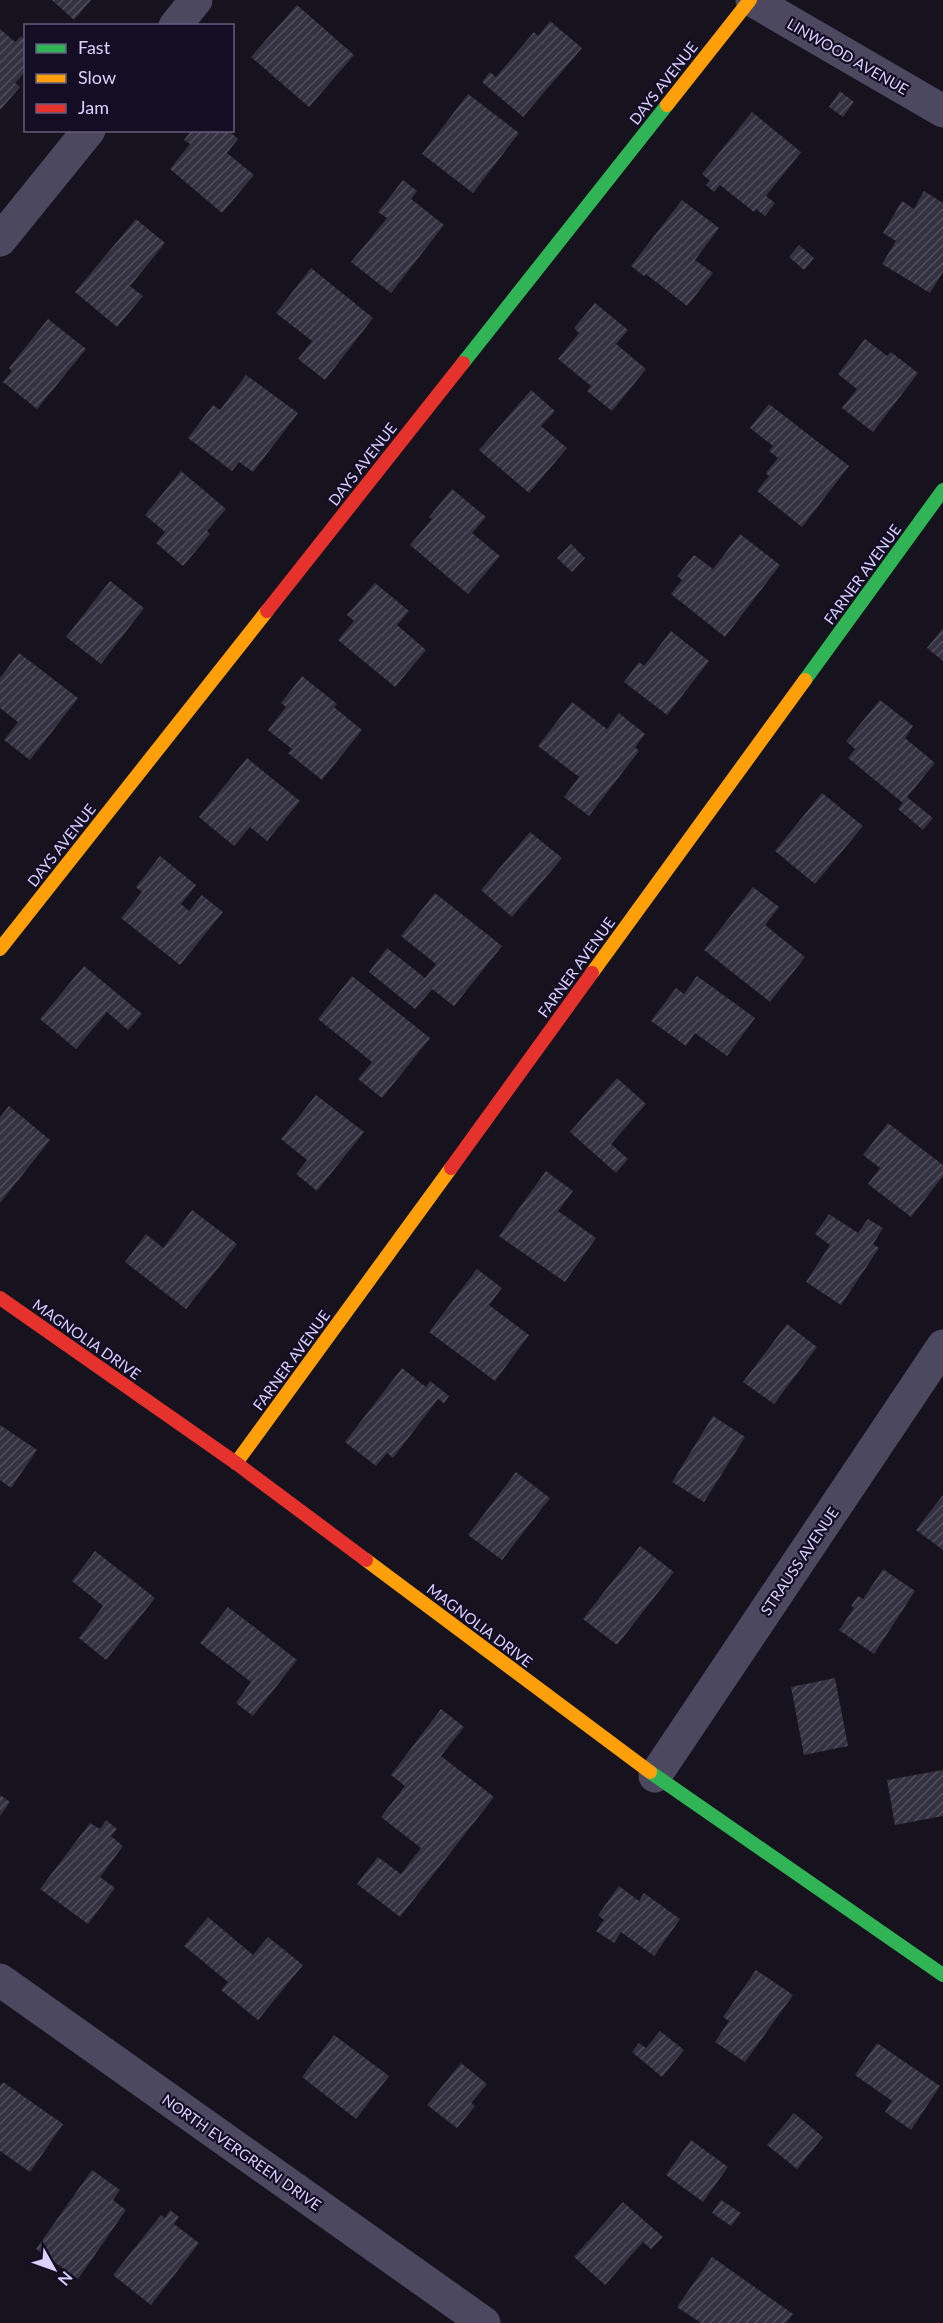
<svg xmlns="http://www.w3.org/2000/svg" width="943" height="2323" font-family="Lato,sans-serif">
	<style>
		.building { fill: url(#building-hatch) }
		.lines { fill: none; stroke-linecap: round; stroke-linejoin: round }
		.street { stroke: #4c4860; stroke-width: 33 }
		.fast { stroke: #30b455; stroke-width: 14 }
		.slow { stroke: #ff9f0a; stroke-width: 14 }
		.jam { stroke: #e5322d; stroke-width: 14 }
		.labels { text-anchor: middle; dominant-baseline: central; stroke-width: 4.5; stroke-linejoin: round; paint-order: stroke }
		.street-label { font-size: 15px; fill: #dbd1ff; stroke: #140e24 }
	</style>
	<defs>
		<pattern id="building-hatch" width="6" height="6" patternUnits="userSpaceOnUse" patternTransform="scale(1.5)"><rect width="6" height="6" fill="#343141"/><path d="M-1 1l2-2M0 6l6-6M5 7l2-2" fill="none" stroke="#514e5e"/></pattern>
	</defs>
	<rect width="100%" height="100%" fill="#16131f"/>
	<g class="building">
		<path d="M 52,0 L 91,0 L 74,20 Z"/>
		<path d="M 297,5 L 354,55 L 309,107 L 251,57 Z"/>
		<path d="M 550,21 L 582,48 L 523,117 L 482,82 L 490,72 L 496,77 L 534,32 L 538,36 Z"/>
		<path d="M 0,29 L 15,42 L 21,36 L 26,41 L 26,71 L 15,83 L 20,87 L 0,110 Z"/>
		<path d="M 840,91 L 854,102 L 843,117 L 829,107 Z"/>
		<path d="M 468,94 L 519,133 L 473,193 L 422,154 Z"/>
		<path d="M 752,112 L 801,152 L 766,196 L 775,203 L 765,216 L 756,209 L 754,212 L 720,185 L 714,192 L 706,185 L 710,181 L 702,174 Z"/>
		<path d="M 192,130 L 228,130 L 238,139 L 227,153 L 254,175 L 222,213 L 170,169 L 190,144 L 184,140 Z"/>
		<path d="M 403,180 L 417,191 L 411,199 L 444,225 L 391,293 L 351,262 L 387,218 L 378,212 Z"/>
		<path d="M 924,191 L 943,203 L 943,272 L 930,293 L 882,264 L 896,241 L 883,233 L 902,201 L 914,209 Z"/>
		<path d="M 682,200 L 719,228 L 695,260 L 713,273 L 687,306 L 646,274 L 644,276 L 631,266 Z"/>
		<path d="M 136,219 L 165,243 L 130,286 L 143,296 L 117,327 L 75,292 Z"/>
		<path d="M 799,245 L 814,258 L 804,270 L 789,257 Z"/>
		<path d="M 311,268 L 373,318 L 325,380 L 298,359 L 312,341 L 276,313 Z"/>
		<path d="M 595,303 L 628,330 L 616,344 L 646,369 L 612,411 L 587,391 L 591,386 L 558,359 L 579,333 L 574,328 Z"/>
		<path d="M 48,319 L 86,349 L 37,409 L 3,382 L 12,371 L 9,368 Z"/>
		<path d="M 865,339 L 887,356 L 891,352 L 918,373 L 873,432 L 842,408 L 857,389 L 838,374 Z"/>
		<path d="M 246,375 L 298,413 L 253,472 L 239,462 L 232,471 L 188,438 L 213,405 L 220,410 Z"/>
		<path d="M 531,390 L 555,411 L 541,426 L 567,448 L 529,493 L 479,450 Z"/>
		<path d="M 769,404 L 849,466 L 802,527 L 757,491 L 769,476 L 766,473 L 778,458 L 769,451 L 773,446 L 750,428 Z"/>
		<path d="M 181,471 L 226,509 L 207,531 L 210,534 L 183,566 L 156,543 L 165,532 L 145,515 Z"/>
		<path d="M 452,489 L 486,517 L 472,533 L 500,556 L 468,594 L 410,545 L 432,519 L 429,517 Z"/>
		<path d="M 740,534 L 780,565 L 725,637 L 671,594 L 682,580 L 677,576 L 694,555 L 713,569 Z"/>
		<path d="M 571,544 L 585,558 L 572,572 L 557,558 Z"/>
		<path d="M 110,581 L 144,608 L 101,664 L 66,637 Z"/>
		<path d="M 375,583 L 409,611 L 397,625 L 426,650 L 395,687 L 338,640 L 354,621 L 347,615 Z"/>
		<path d="M 943,628 L 943,661 L 927,648 Z"/>
		<path d="M 671,631 L 709,661 L 667,715 L 624,682 L 639,662 L 644,666 Z"/>
		<path d="M 19,653 L 78,698 L 30,760 L 4,740 L 18,722 L 0,708 L 0,678 Z"/>
		<path d="M 302,676 L 337,704 L 334,707 L 362,730 L 322,780 L 288,753 L 292,749 L 268,730 L 286,707 L 281,703 Z"/>
		<path d="M 880,700 L 913,726 L 905,738 L 935,763 L 907,797 L 933,818 L 923,830 L 898,809 L 903,803 L 848,758 L 855,749 L 846,741 Z"/>
		<path d="M 572,702 L 607,729 L 619,713 L 645,734 L 635,747 L 639,751 L 589,816 L 564,797 L 579,777 L 538,746 Z"/>
		<path d="M 247,758 L 300,801 L 267,841 L 250,827 L 234,846 L 199,817 Z"/>
		<path d="M 822,793 L 863,826 L 815,884 L 775,851 Z"/>
		<path d="M 530,832 L 562,858 L 512,917 L 481,890 Z"/>
		<path d="M 160,856 L 196,885 L 181,904 L 189,911 L 202,895 L 223,912 L 180,965 L 121,918 L 142,892 L 136,887 Z"/>
		<path d="M 753,887 L 779,907 L 765,925 L 805,957 L 770,1002 L 704,950 Z"/>
		<path d="M 435,893 L 502,946 L 454,1006 L 432,989 L 415,1009 L 369,972 L 387,948 L 425,978 L 436,964 L 401,936 Z"/>
		<path d="M 84,966 L 142,1014 L 128,1030 L 107,1012 L 76,1049 L 40,1019 Z"/>
		<path d="M 352,976 L 430,1038 L 382,1098 L 358,1079 L 372,1062 L 318,1019 Z"/>
		<path d="M 697,976 L 755,1018 L 727,1056 L 695,1033 L 686,1046 L 651,1021 L 676,988 L 684,994 Z"/>
		<path d="M 617,1078 L 646,1104 L 611,1144 L 628,1159 L 616,1173 L 570,1132 Z"/>
		<path d="M 316,1095 L 364,1132 L 317,1191 L 296,1174 L 307,1160 L 281,1139 Z"/>
		<path d="M 9,1106 L 50,1140 L 0,1203 L 0,1117 Z"/>
		<path d="M 888,1123 L 943,1165 L 943,1176 L 911,1217 L 868,1184 L 880,1168 L 863,1155 Z"/>
		<path d="M 546,1171 L 573,1191 L 558,1211 L 596,1238 L 565,1282 L 499,1236 Z"/>
		<path d="M 192,1210 L 237,1244 L 186,1309 L 125,1262 L 146,1234 L 163,1248 Z"/>
		<path d="M 829,1214 L 858,1233 L 868,1219 L 883,1228 L 873,1244 L 879,1248 L 841,1305 L 806,1282 L 830,1245 L 815,1234 Z"/>
		<path d="M 477,1269 L 502,1288 L 489,1305 L 529,1335 L 495,1381 L 429,1332 Z"/>
		<path d="M 787,1324 L 817,1347 L 774,1404 L 743,1382 Z"/>
		<path d="M 402,1368 L 426,1387 L 430,1381 L 449,1396 L 444,1403 L 438,1399 L 393,1458 L 387,1453 L 376,1466 L 345,1442 Z"/>
		<path d="M 713,1416 L 745,1437 L 704,1502 L 672,1482 Z"/>
		<path d="M 0,1425 L 37,1450 L 11,1488 L 0,1480 Z"/>
		<path d="M 516,1472 L 550,1498 L 502,1560 L 468,1535 Z"/>
		<path d="M 943,1495 L 943,1550 L 916,1530 Z"/>
		<path d="M 640,1546 L 674,1572 L 617,1645 L 583,1619 Z"/>
		<path d="M 95,1551 L 155,1598 L 106,1660 L 79,1638 L 103,1606 L 72,1581 Z"/>
		<path d="M 883,1569 L 915,1591 L 874,1654 L 839,1630 L 854,1608 L 851,1606 L 858,1596 L 863,1599 Z"/>
		<path d="M 228,1607 L 297,1660 L 253,1716 L 236,1703 L 251,1682 L 200,1643 Z"/>
		<path d="M 835,1678 L 848,1746 L 804,1755 L 791,1687 Z"/>
		<path d="M 441,1709 L 464,1727 L 441,1756 L 494,1797 L 400,1917 L 357,1884 L 378,1857 L 401,1874 L 421,1848 L 381,1817 L 405,1786 L 391,1775 Z"/>
		<path d="M 943,1770 L 943,1816 L 895,1825 L 887,1780 Z"/>
		<path d="M 0,1795 L 10,1802 L 0,1816 Z"/>
		<path d="M 106,1820 L 117,1829 L 111,1836 L 123,1846 L 100,1877 L 115,1888 L 88,1924 L 40,1889 L 90,1823 L 100,1829 Z"/>
		<path d="M 619,1886 L 639,1901 L 644,1893 L 680,1919 L 654,1956 L 621,1932 L 614,1943 L 596,1931 L 604,1920 L 598,1915 Z"/>
		<path d="M 208,1917 L 253,1955 L 268,1937 L 303,1965 L 258,2020 L 221,1990 L 228,1982 L 184,1946 Z"/>
		<path d="M 756,1970 L 793,1995 L 745,2062 L 715,2042 L 729,2021 L 723,2017 Z"/>
		<path d="M 660,2031 L 684,2050 L 662,2077 L 632,2052 L 639,2043 L 646,2048 Z"/>
		<path d="M 334,2035 L 389,2076 L 356,2119 L 302,2077 Z"/>
		<path d="M 877,2043 L 940,2086 L 911,2130 L 885,2112 L 892,2101 L 855,2075 Z"/>
		<path d="M 461,2063 L 487,2084 L 471,2103 L 475,2106 L 457,2128 L 427,2105 Z"/>
		<path d="M 3,2082 L 63,2124 L 30,2172 L 0,2151 L 0,2086 Z"/>
		<path d="M 794,2113 L 823,2137 L 797,2169 L 767,2145 Z"/>
		<path d="M 691,2140 L 728,2167 L 703,2202 L 666,2175 Z"/>
		<path d="M 92,2170 L 120,2190 L 113,2200 L 126,2210 L 78,2279 L 36,2249 Z"/>
		<path d="M 721,2200 L 741,2213 L 731,2226 L 712,2213 Z"/>
		<path d="M 623,2202 L 663,2237 L 651,2249 L 643,2242 L 605,2285 L 574,2257 Z"/>
		<path d="M 170,2210 L 179,2217 L 174,2224 L 199,2243 L 151,2305 L 113,2275 L 161,2215 L 165,2218 Z"/>
		<path d="M 712,2257 L 793,2314 L 786,2323 L 701,2323 L 677,2307 Z"/>
	</g>
	<g class="lines">
		<g class="street">
			<path d="M 752,0 L 943,111"/>
			<path d="M 175,26 L 196,0"/>
			<path d="M 0,240 L 89,130"/>
			<path d="M 655,1776 L 943,1346"/>
			<path d="M 0,1980 L 484,2323"/>
		</g>
		<g class="fast">
			<path d="M 463,363 L 667,105"/>
			<path d="M 805,680 L 943,490"/>
			<path d="M 650,1772 L 943,1975"/>
		</g>
		<g class="slow">
			<path d="M 667,105 L 750,0"/>
			<path d="M 0,949 L 267,611"/>
			<path d="M 592,973 L 805,680"/>
			<path d="M 236,1463 L 451,1168"/>
			<path d="M 366,1560 L 650,1772"/>
		</g>
		<g class="jam">
			<path d="M 267,611 L 463,363"/>
			<path d="M 451,1168 L 592,973"/>
			<path d="M 0,1298 L 236,1463 L 366,1560"/>
		</g>
	</g>
	<g class="labels">
		<g class="street-label">
			<text transform="translate(848 56) rotate(30)">LINWOOD AVENUE</text>
			<text transform="translate(663 83) rotate(-52)">DAYS AVENUE</text>
			<text transform="translate(362 464) rotate(-52)">DAYS AVENUE</text>
			<text transform="translate(862 574) rotate(-54)">FARNER AVENUE</text>
			<text transform="translate(61 845) rotate(-52)">DAYS AVENUE</text>
			<text transform="translate(576 967) rotate(-54)">FARNER AVENUE</text>
			<text transform="translate(87 1339) rotate(35)">MAGNOLIA DRIVE</text>
			<text transform="translate(291 1360) rotate(-54)">FARNER AVENUE</text>
			<text transform="translate(799 1561) rotate(-56)">STRAUSS AVENUE</text>
			<text transform="translate(480 1625) rotate(37)">MAGNOLIA DRIVE</text>
			<text transform="translate(242 2152) rotate(35)">NORTH EVERGREEN DRIVE</text>
		</g>
	</g>
	<rect x="24" y="24" width="210" height="108" fill="#140e24" stroke="#645c7c" stroke-width="1.5"/>
	<rect x="36" y="44" width="30" height="9" fill="#30b455" stroke="#645c7c" stroke-width="1.5"/>
	<text x="78" y="54" font-size="18" fill="#dbd1ff">Fast</text>
	<rect x="36" y="74" width="30" height="9" fill="#ff9f0a" stroke="#645c7c" stroke-width="1.5"/>
	<text x="78" y="84" font-size="18" fill="#dbd1ff">Slow</text>
	<rect x="36" y="104" width="30" height="9" fill="#e5322d" stroke="#645c7c" stroke-width="1.5"/>
	<text x="78" y="114" font-size="18" fill="#dbd1ff">Jam</text>
	<g transform="translate(54 2269) rotate(130)" stroke="#140e24" stroke-width="4.5" paint-order="stroke">
	<path d="M0-4.5L10 22L0 15L-10 22Z" fill="#dbd1ff"/>
	<text y="-9" font-size="16" font-weight="bold" text-anchor="middle" fill="#dbd1ff">N</text>
	</g>
</svg>
